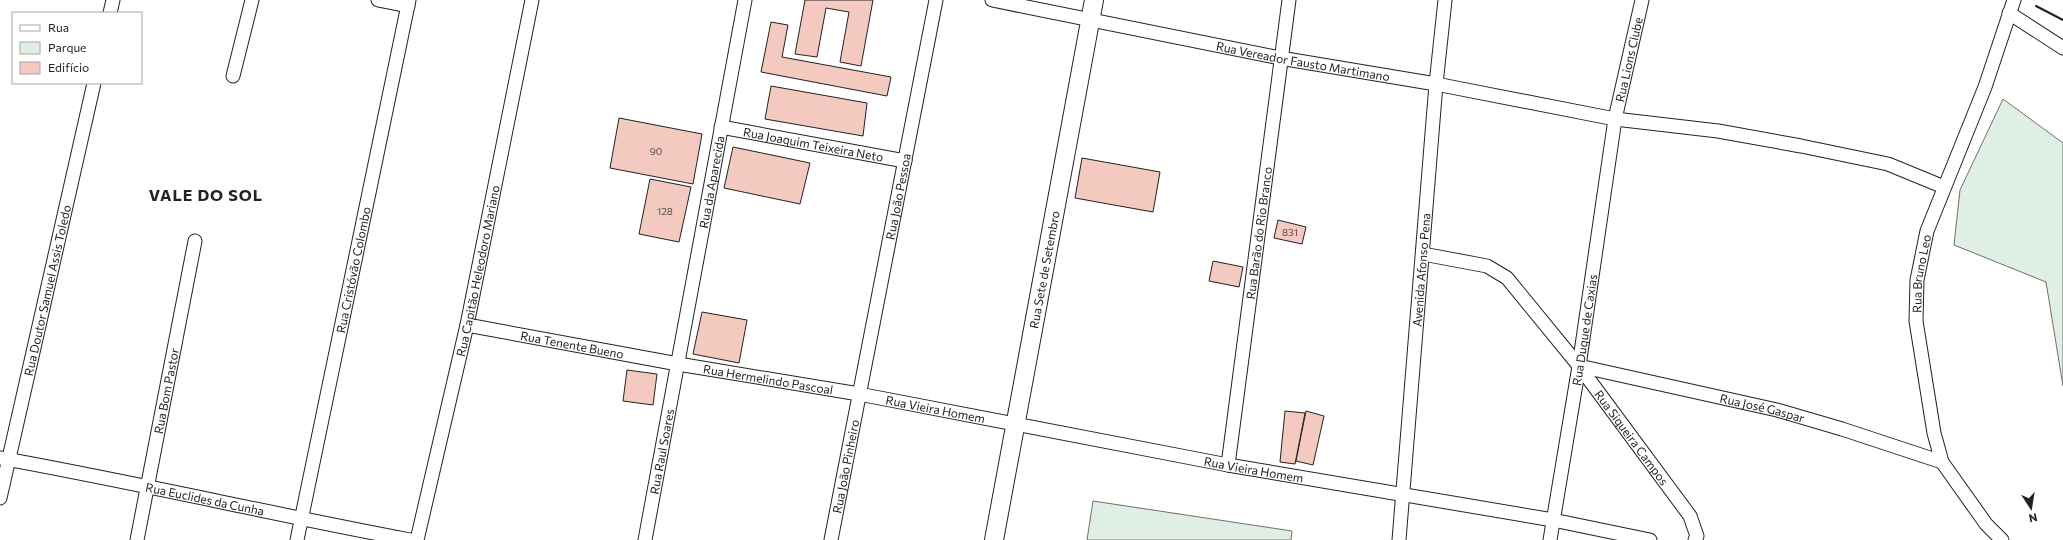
<svg xmlns="http://www.w3.org/2000/svg" width="2063" height="540" font-family="Commissioner,sans-serif">
	<style>
		.green { fill: #e0efe3; stroke: #6f6f6f }
		.building { fill: #f3c9c0; stroke: #222 }
		.lines { fill: none; stroke-linecap: round; stroke-linejoin: round }
		.street-casing { stroke: #222; stroke-width: 15 }
		.secondary-casing { stroke: #222; stroke-width: 20 }
		.street { stroke: #fff; stroke-width: 13 }
		.secondary { stroke: #fff; stroke-width: 18 }
		.wall { stroke: #222; stroke-width: 2 }
		.labels { text-anchor: middle; dominant-baseline: central; stroke-width: 3; stroke-linejoin: round; paint-order: stroke }
		.number-label { font-size: 10px; fill: #564c4a }
		.street-label { font-size: 12px; fill: #222; stroke: #fff }
		.district-label { font-size: 16px; font-weight: bold; letter-spacing: 1px; fill: #222; stroke: #fff }
	</style>
	<rect width="100%" height="100%" fill="#fff"/>
	<g class="green">
		<path d="M 2003,99 L 2063,143 L 2063,386 L 2046,282 L 1954,245 L 1960,190 Z"/>
		<path d="M 1093,501 L 1292,531 L 1291,540 L 1087,540 Z"/>
	</g>
	<g class="building">
		<path d="M 805,0 L 873,0 L 861,66 L 840,62 L 849,12 L 826,8 L 817,57 L 795,54 Z"/>
		<path d="M 771,22 L 788,25 L 782,57 L 891,77 L 887,96 L 761,72 Z"/>
		<path d="M 771,86 L 867,103 L 863,136 L 765,119 Z"/>
		<path d="M 619,118 L 702,134 L 693,184 L 610,168 Z"/>
		<path d="M 733,147 L 810,163 L 800,204 L 724,188 Z"/>
		<path d="M 1082,158 L 1160,172 L 1153,212 L 1075,198 Z"/>
		<path d="M 650,179 L 691,187 L 679,242 L 639,234 Z"/>
		<path d="M 1278,220 L 1306,227 L 1302,244 L 1274,238 Z"/>
		<path d="M 1213,261 L 1243,267 L 1239,287 L 1209,281 Z"/>
		<path d="M 702,312 L 747,320 L 739,363 L 693,354 Z"/>
		<path d="M 627,370 L 657,374 L 653,405 L 623,401 Z"/>
		<path d="M 1285,411 L 1305,413 L 1295,464 L 1280,462 Z"/>
		<path d="M 1306,411 L 1324,416 L 1313,465 L 1296,461 Z"/>
	</g>
	<g class="lines">
		<g class="street-casing">
			<g id="street">
				<path d="M 378,0 L 408,6"/>
				<path id="s1" d="M 992,0 L 1280,58 L 1436,84 L 1615,119 L 1718,131 L 1801,146 L 1888,164 L 1944,187"/>
				<path d="M 110,13 L 113,0"/>
				<path d="M 2009,13 L 2063,48"/>
				<path d="M 233,76 L 252,0"/>
				<path id="s2" d="M 721,127 L 905,161"/>
				<path id="s3" d="M 1423,254 L 1487,266 L 1507,278 L 1579,366 L 1690,516 L 1697,536 L 1695,540"/>
				<path id="s4" d="M 467,325 L 678,364 L 859,394 L 1228,465 L 1553,520 L 1650,540"/>
				<path id="s5" d="M 1579,366 L 1777,410 L 1842,429 L 1942,462"/>
				<path id="s6" d="M 0,458 C 137,483 273,514 410,540"/>
				<path id="s7" d="M 1228,465 L 1289,0"/>
				<path id="s8" d="M 0,498 L 94,83"/>
				<path id="s9" d="M 137,540 L 195,241"/>
				<path id="s10" d="M 297,540 L 409,0"/>
				<path id="s11" d="M 417,540 L 467,325 L 532,0"/>
				<path id="s12" d="M 645,540 L 745,0"/>
				<path id="s13" d="M 831,540 L 936,0"/>
				<path id="s14" d="M 1399,540 L 1436,84 L 1445,0"/>
				<path id="s15" d="M 1550,540 L 1579,366 L 1615,119 L 1642,0"/>
				<path id="s16" d="M 2002,540 L 1986,524 L 1942,462 L 1934,433 L 1916,321 L 1917,280 L 1927,231 L 1985,87 L 2014,0"/>
			</g>
		</g>
		<g class="secondary-casing">
			<g id="secondary">
				<path id="s17" d="M 994,540 L 1094,0"/>
			</g>
		</g>
		<use href="#street" class="street"/>
		<use href="#secondary" class="secondary"/>
		<path class="wall" d="M 2036,6 L 2063,20"/>
	</g>
	<g class="labels">
		<g class="number-label">
			<text x="656" y="151">90</text>
			<text x="665" y="211">128</text>
			<text x="1290" y="232">831</text>
		</g>
		<g class="street-label">
			<text stroke="none"><textPath href="#s15" startOffset="487">Rua Lions Clube</textPath></text>
			<text stroke="none"><textPath href="#s1" startOffset="317">Rua Vereador Fausto Martimano</textPath></text>
			<text stroke="none"><textPath href="#s2" startOffset="94">Rua Joaquim Teixeira Neto</textPath></text>
			<text stroke="none"><textPath href="#s12" startOffset="364">Rua da Aparecida</textPath></text>
			<text stroke="none"><textPath href="#s13" startOffset="350">Rua João Pessoa</textPath></text>
			<text stroke="none"><textPath href="#s7" startOffset="234">Rua Barão do Rio Branco</textPath></text>
			<text stroke="none"><textPath href="#s10" startOffset="276">Rua Cristóvão Colombo</textPath></text>
			<text stroke="none"><textPath href="#s11" startOffset="276">Rua Capitão Heleodoro Mariano</textPath></text>
			<text stroke="none"><textPath href="#s17" startOffset="275">Rua Sete de Setembro</textPath></text>
			<text stroke="none"><textPath href="#s14" startOffset="271">Avenida Afonso Pena</textPath></text>
			<text stroke="none"><textPath href="#s16" startOffset="290">Rua Bruno Leo</textPath></text>
			<text stroke="none"><textPath href="#s8" startOffset="213">Rua Doutor Samuel Assis Toledo</textPath></text>
			<text stroke="none"><textPath href="#s15" startOffset="213">Rua Duque de Caxias</textPath></text>
			<text stroke="none"><textPath href="#s4" startOffset="107">Rua Tenente Bueno</textPath></text>
			<text stroke="none"><textPath href="#s4" startOffset="306">Rua Hermelindo Pascoal</textPath></text>
			<text stroke="none"><textPath href="#s9" startOffset="152">Rua Bom Pastor</textPath></text>
			<text stroke="none"><textPath href="#s4" startOffset="476">Rua Vieira Homem</textPath></text>
			<text stroke="none"><textPath href="#s5" startOffset="188">Rua José Gaspar</textPath></text>
			<text stroke="none"><textPath href="#s3" startOffset="291">Rua Siqueira Campos</textPath></text>
			<text stroke="none"><textPath href="#s12" startOffset="90">Rua Raul Soares</textPath></text>
			<text stroke="none"><textPath href="#s13" startOffset="75">Rua João Pinheiro</textPath></text>
			<text stroke="none"><textPath href="#s4" startOffset="800">Rua Vieira Homem</textPath></text>
			<text stroke="none"><textPath href="#s6" startOffset="209">Rua Euclides da Cunha</textPath></text>
		</g>
		<g class="district-label">
			<text x="206" y="194">VALE DO SOL</text>
		</g>
	</g>
	<rect x="12" y="12" width="130" height="72" fill="#ffffff" stroke="#a7a7a7"/>
	<rect x="20" y="25" width="20" height="6" fill="#ffffff" stroke="#a7a7a7"/>
	<text x="48" y="32" font-size="12" fill="#222222">Rua</text>
	<rect x="20" y="42" width="20" height="12" fill="#e0efe3" stroke="#a7a7a7"/>
	<text x="48" y="52" font-size="12" fill="#222222">Parque</text>
	<rect x="20" y="62" width="20" height="12" fill="#f3c9c0" stroke="#a7a7a7"/>
	<text x="48" y="72" font-size="12" fill="#222222">Edifício</text>
	<g transform="translate(2031 508) rotate(168)" stroke="#ffffff" stroke-width="3" paint-order="stroke">
	<path d="M0-3L7 15L0 10L-7 15Z" fill="#222222"/>
	<text y="-6" font-size="11" font-weight="bold" text-anchor="middle" fill="#222222">N</text>
	</g>
</svg>
